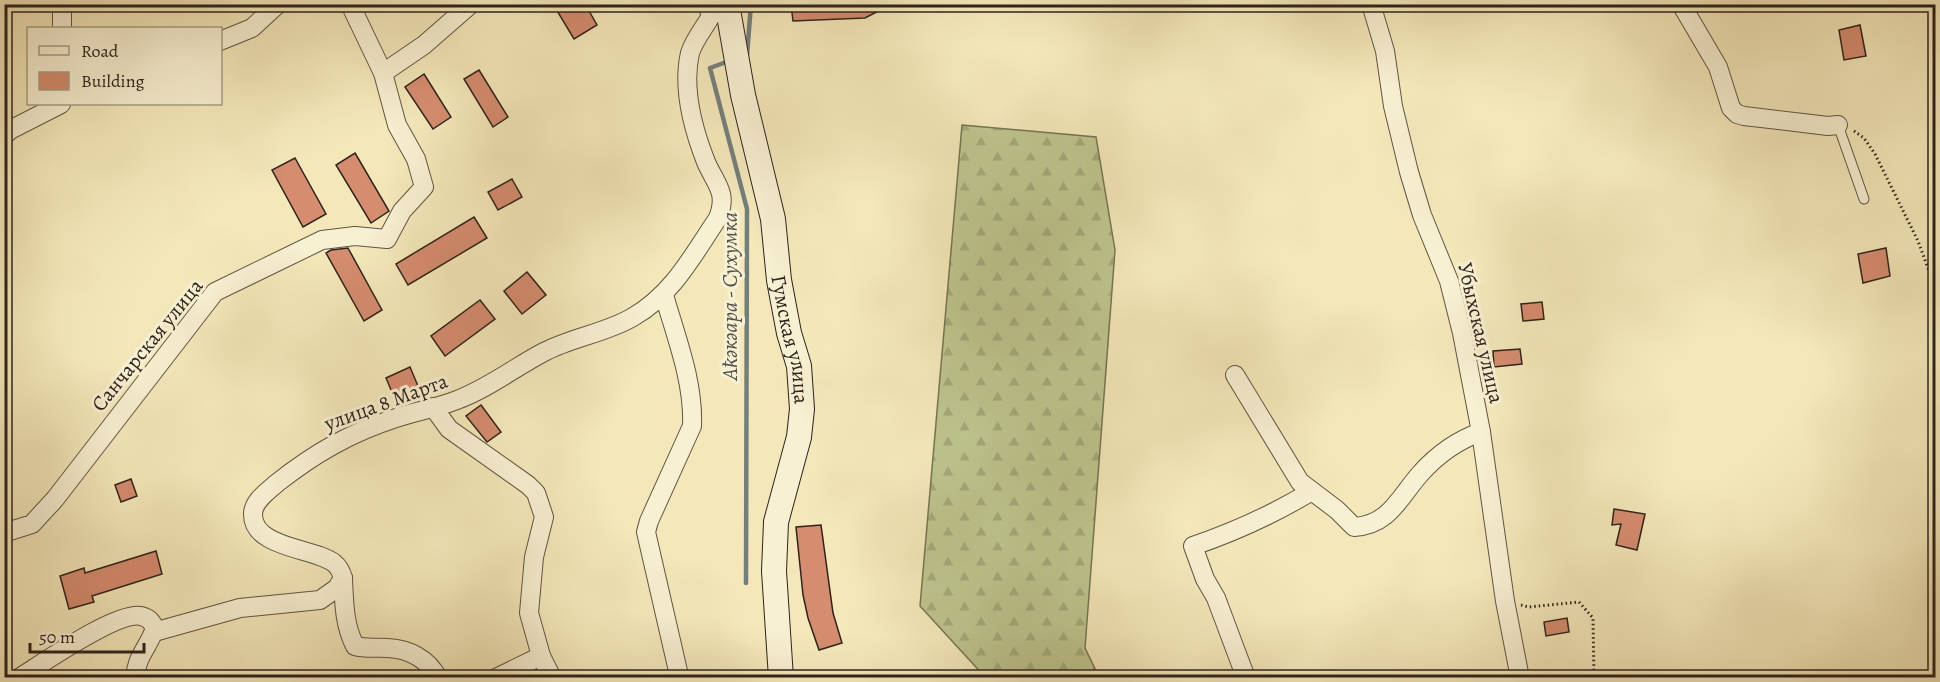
<svg xmlns="http://www.w3.org/2000/svg" width="1940" height="682" font-family="Alegreya,serif">
	<style>
		.forest { fill: url(#forest-firs); stroke: #767455; stroke-width: 1.5 }
		.lines { fill: none; stroke-linecap: round; stroke-linejoin: round }
		.stream { stroke: #747f7c; stroke-width: 4.5 }
		.building { fill: #d58c6f; stroke: #2e231c; stroke-width: 1.5 }
		.lane-casing { stroke: #605444; stroke-width: 11 }
		.street-casing { stroke: #605444; stroke-width: 20 }
		.secondary-casing { stroke: #2e231c; stroke-width: 26 }
		.path { stroke: #2e231c; stroke-width: 3; stroke-dasharray: 1.5 3; stroke-linecap: butt }
		.lane { stroke: #f8f0d2; stroke-width: 9 }
		.street { stroke: #f8f0d2; stroke-width: 18 }
		.secondary { stroke: #f8f0d2; stroke-width: 24 }
		.labels { text-anchor: middle; dominant-baseline: central; stroke-width: 6; stroke-linejoin: round; paint-order: stroke }
		.street-label { font-size: 21px; fill: #2e231c; stroke: #f8f0d2 }
		.water-label { font-size: 22px; font-style: italic; fill: #51514c; stroke: #f8f0d2 }
	</style>
	<defs>
		<pattern id="forest-firs" width="22" height="20" patternUnits="userSpaceOnUse" patternTransform="scale(1.5)"><rect width="22" height="20" fill="#bec58e"/><path d="M5 1l3.5 6h-7zM16 11l3.5 6h-7z" fill="#a4a97a"/></pattern>
	</defs>
	<rect width="100%" height="100%" fill="#f4e8ba"/>
	<filter id="stains"><feTurbulence type="fractalNoise" baseFrequency=".00333" numOctaves="4"/><feColorMatrix values="0 0 0 0 .2 0 0 0 0 .09 0 0 0 0 .02 0 0 0 .5 -.17"/></filter>
	<radialGradient id="worn" r=".72"><stop offset=".6" stop-color="#630" stop-opacity="0"/><stop offset="1" stop-color="#630" stop-opacity=".3"/></radialGradient>
	<path class="forest" d="M 962,125 L 1096,137 L 1115,250 L 1085,648 L 1099,677 L 985,677 L 920,606 Z"/>
	<g class="lines">
		<g class="stream">
			<path d="M 745,56 L 747,55 L 751,4"/>
			<path d="M 729,61 L 710,68 L 747,209 L 746,583"/>
		</g>
	</g>
	<g class="building">
		<path d="M 553,4 L 585,4 L 597,25 L 574,39 Z"/>
		<path d="M 791,4 L 892,4 L 865,18 L 793,21 Z"/>
		<path d="M 1860,25 L 1866,56 L 1844,60 L 1839,30 Z"/>
		<path d="M 479,70 L 508,117 L 493,127 L 464,79 Z"/>
		<path d="M 424,74 L 451,117 L 433,129 L 405,87 Z"/>
		<path d="M 355,153 L 389,211 L 371,223 L 336,165 Z"/>
		<path d="M 295,158 L 326,214 L 303,227 L 272,170 Z"/>
		<path d="M 512,179 L 522,197 L 498,210 L 488,192 Z"/>
		<path d="M 474,217 L 487,238 L 408,285 L 396,264 Z"/>
		<path d="M 348,248 L 382,310 L 364,321 L 326,253 L 331,250 Z"/>
		<path d="M 1886,248 L 1890,276 L 1863,283 L 1858,254 Z"/>
		<path d="M 527,272 L 546,295 L 522,314 L 504,291 Z"/>
		<path d="M 480,300 L 495,319 L 445,356 L 431,336 Z"/>
		<path d="M 1542,302 L 1544,319 L 1523,321 L 1521,304 Z"/>
		<path d="M 1520,349 L 1522,364 L 1494,367 L 1493,351 Z"/>
		<path d="M 410,367 L 421,393 L 397,404 L 386,378 Z"/>
		<path d="M 481,405 L 501,432 L 487,442 L 466,416 Z"/>
		<path d="M 131,479 L 137,496 L 121,502 L 115,485 Z"/>
		<path d="M 1614,509 L 1645,514 L 1637,550 L 1616,545 L 1621,524 L 1612,525 Z"/>
		<path d="M 821,525 L 833,613 L 842,643 L 819,650 L 808,618 L 803,595 L 796,527 Z"/>
		<path d="M 156,551 L 162,574 L 92,596 L 94,602 L 69,609 L 60,576 L 84,568 L 85,573 Z"/>
		<path d="M 1567,618 L 1569,632 L 1546,636 L 1544,622 Z"/>
	</g>
	<g class="lines">
		<g class="lane-casing">
			<path id="lane" d="M 1838,125 L 1864,199"/>
		</g>
		<g class="street-casing">
			<g id="street">
				<path d="M 1371,4 L 1385,51 L 1393,106 L 1409,172 L 1422,215 L 1449,281 L 1462,333 L 1481,432 L 1505,601 L 1520,678"/>
				<path d="M 1681,4 L 1718,67 L 1731,108 L 1737,114 L 1744,116 L 1828,126 L 1838,125"/>
				<path d="M 62,28 L 62,4"/>
				<path d="M 220,41 L 252,28 L 278,4"/>
				<path d="M 383,73 L 424,45 L 471,4"/>
				<path d="M 4,136 L 10,130 L 61,104"/>
				<path d="M 664,295 C 676,337 694,382 692,426 L 649,521 L 646,532 L 678,671 L 677,678"/>
				<path d="M 1235,375 L 1300,482 L 1337,510 L 1354,527 C 1389,525 1399,498 1420,474 C 1436,456 1458,440 1481,432"/>
				<path d="M 433,407 L 449,429 L 528,485 L 536,493 L 544,517 L 534,557 L 529,613 L 541,656 L 552,678"/>
				<path d="M 4,533 L 32,524 L 55,499 L 215,292 L 322,240 L 355,236 L 387,239 L 402,211 L 424,187 L 416,159 L 397,125 L 383,73 L 350,4"/>
				<path d="M 343,578 C 344,601 344,625 355,646 C 366,649 376,647 388,648 C 409,649 428,659 438,678"/>
				<path d="M 154,632 L 240,608 L 320,600 L 337,588 L 343,578 C 341,571 339,567 334,563 C 315,548 252,548 253,514 C 253,501 268,491 277,483 C 315,453 350,433 396,418 C 416,411 437,408 457,400 C 489,388 515,367 544,352 C 573,337 606,333 633,317 C 673,294 693,255 718,218 C 728,192 716,185 706,162 C 693,129 682,88 690,53 C 694,40 704,28 711,16 L 707,4"/>
				<path d="M 19,678 C 43,663 117,611 141,616 C 149,618 151,621 155,628 C 150,645 134,659 136,678"/>
				<path d="M 496,678 L 541,656"/>
				<path d="M 1246,678 L 1216,598 L 1205,579 L 1193,546 C 1237,531 1272,515 1312,491"/>
			</g>
		</g>
		<g class="secondary-casing">
			<g id="secondary">
				<path id="s1" d="M 727,4 L 743,95 L 773,219 L 779,280 L 789,333 L 799,366 L 802,409 L 799,437 L 776,522 L 774,571 L 781,678"/>
			</g>
		</g>
		<g class="path">
			<path d="M 1854,131 L 1864,138 L 1875,154 L 1918,241 L 1936,290"/>
			<path d="M 1521,605 L 1529,607 L 1579,602 L 1593,618 L 1594,678"/>
		</g>
		<use href="#lane" class="lane"/>
		<use href="#street" class="street"/>
		<use href="#secondary" class="secondary"/>
	</g>
	<g class="labels">
		<g class="street-label">
			<text transform="translate(1481 333) rotate(77)">Убыхская улица</text>
			<text stroke="none"><textPath href="#s1" startOffset="342">Гумская улица</textPath></text>
			<text transform="translate(147 345) rotate(-51)">Санчарская улица</text>
			<text transform="translate(386 402) rotate(-20)">улица 8 Марта</text>
		</g>
		<g class="water-label">
			<text transform="translate(730 296) rotate(-90)">Аҟәкәара - Сухумка</text>
		</g>
	</g>
	<rect width="1940" height="682" fill="none" stroke="#f4e8ba" stroke-width="24"/>
	<rect x="6" y="6" width="1928" height="670" fill="none" stroke="#2e231c" stroke-width="3"/>
	<rect x="12" y="12" width="1916" height="658" fill="none" stroke="#2e231c" stroke-width="1.5"/>
	<rect x="27" y="27" width="195" height="78" fill="#f8f0d2" stroke="#a79e89" stroke-width="1.5"/>
	<rect x="39" y="46" width="30" height="9" fill="#f8f0d2" stroke="#a79e89" stroke-width="1.5"/>
	<text x="81" y="57" font-size="18" fill="#2e231c">Road</text>
	<rect x="39" y="72" width="30" height="18" fill="#d58c6f" stroke="#a79e89" stroke-width="1.5"/>
	<text x="81" y="87" font-size="18" fill="#2e231c">Building</text>
	<path d="M30 643v9h114v-9" fill="none" stroke="#2e231c" stroke-width="3"/>
	<text x="39" y="643" font-size="18" fill="#2e231c" stroke="#f8f0d2" stroke-width="4.5" paint-order="stroke">50 m</text>
	<rect width="100%" height="100%" filter="url(#stains)"/>
	<rect width="100%" height="100%" fill="url(#worn)"/>
</svg>
